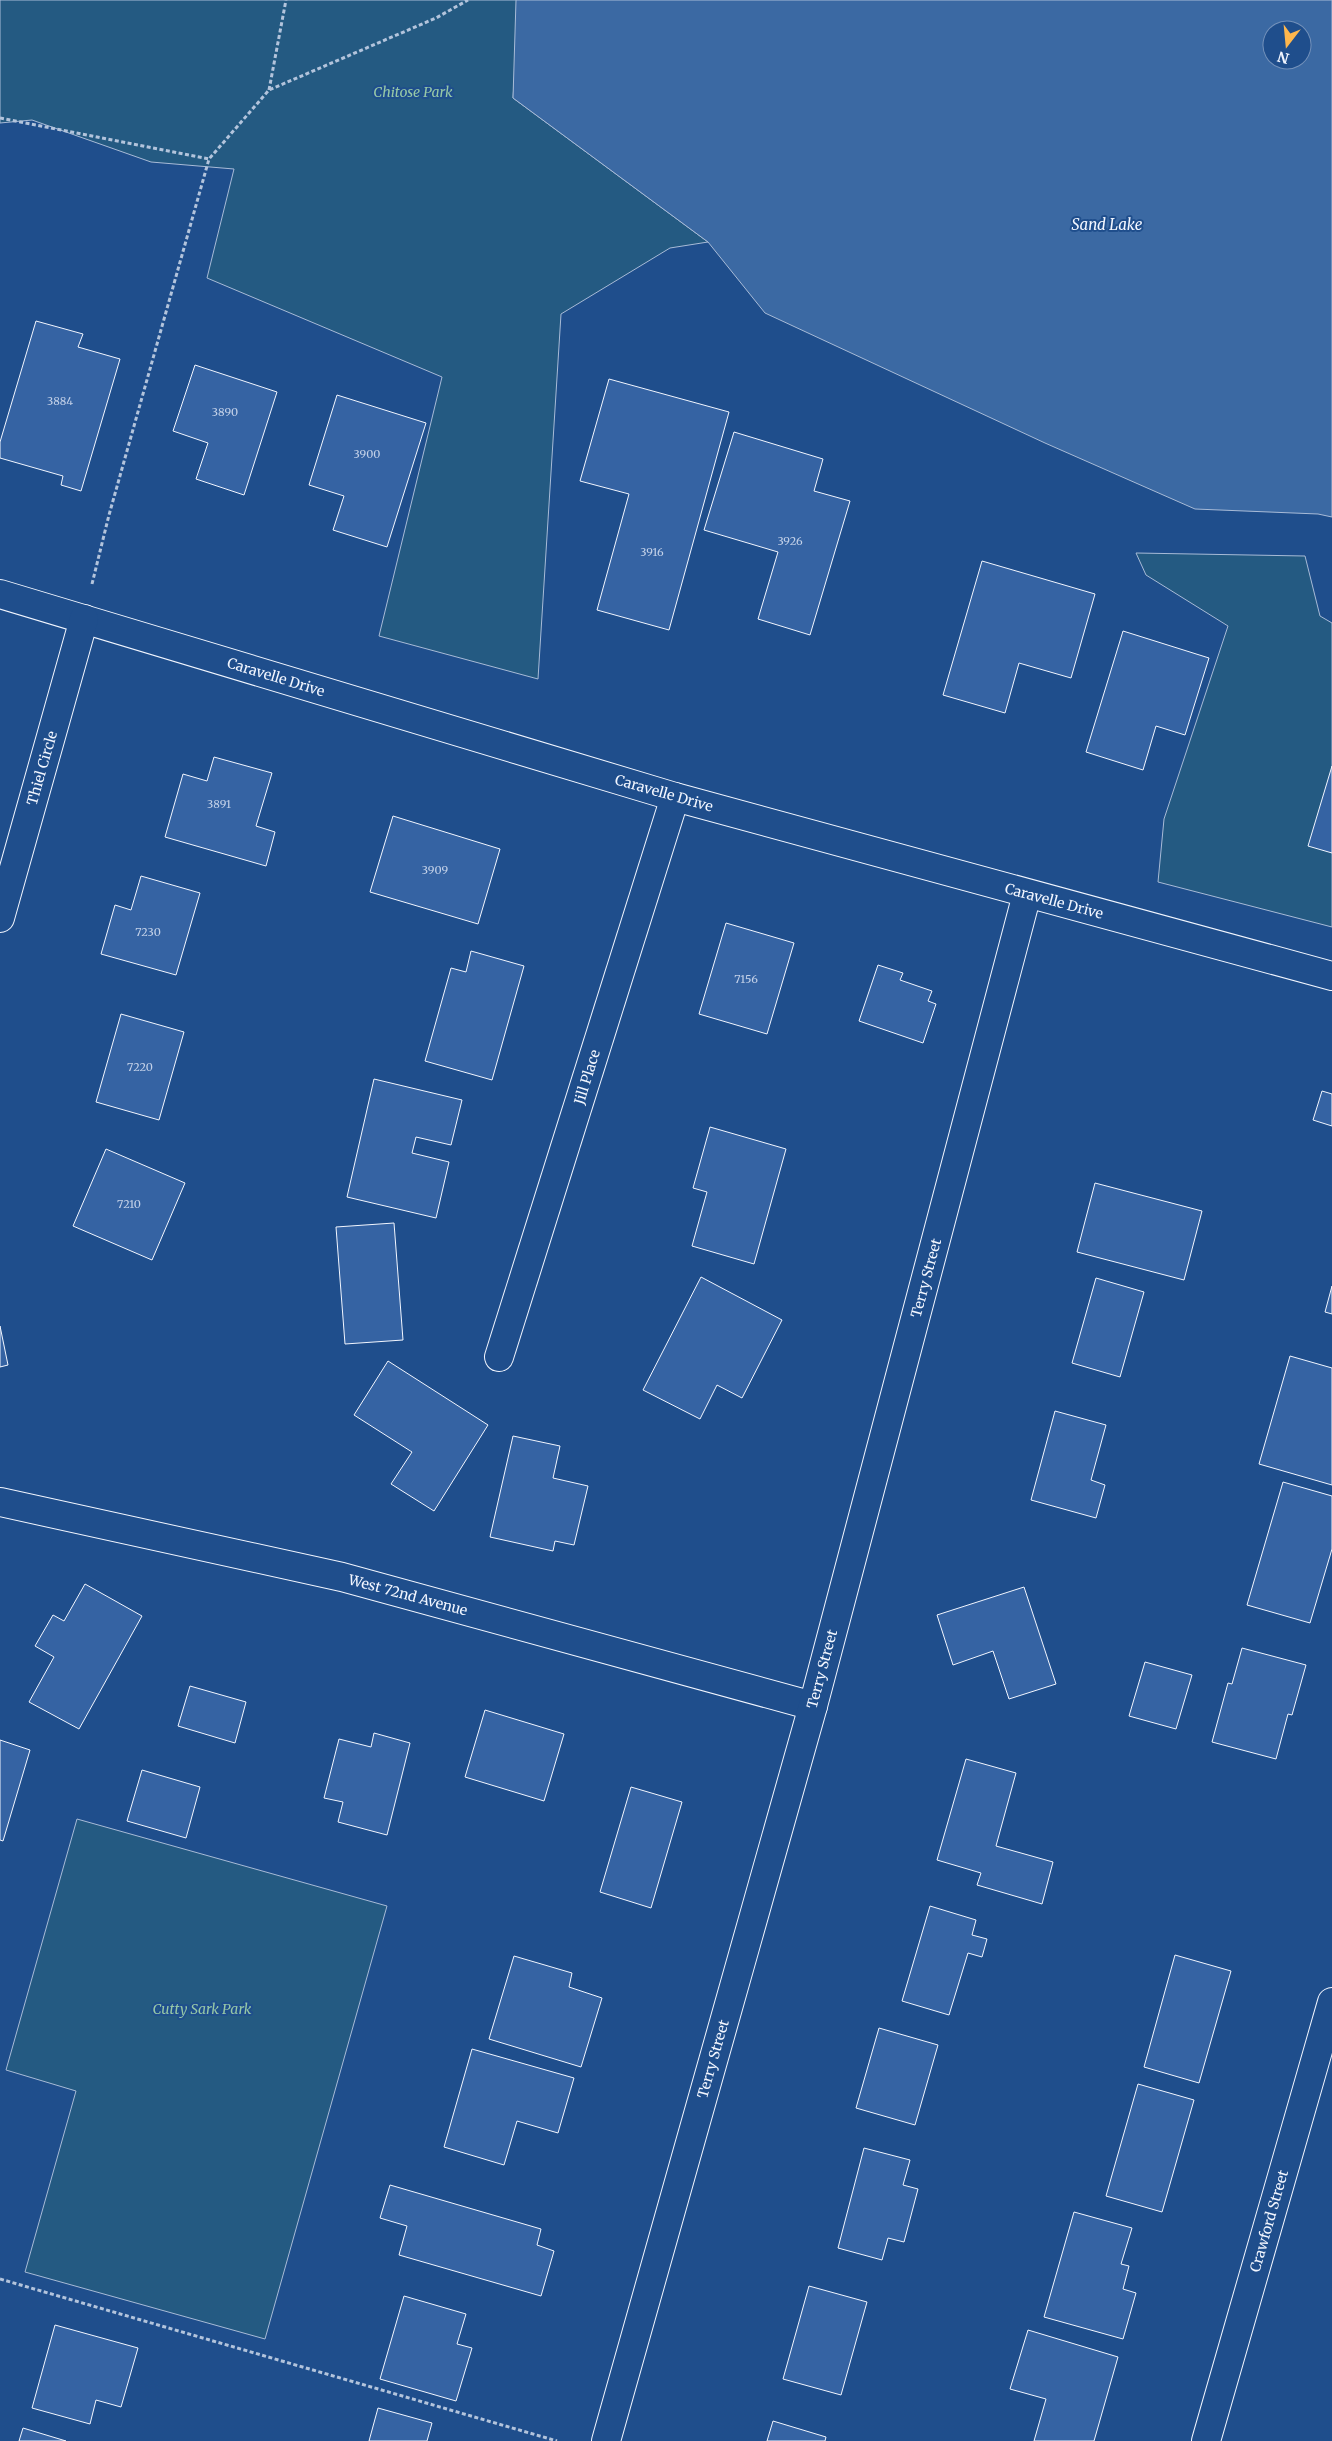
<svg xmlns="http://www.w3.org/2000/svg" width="1332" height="2441" font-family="Merriweather,serif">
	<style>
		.green { fill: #245a82; stroke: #a8bbd7 }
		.water { fill: #3b69a3; stroke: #a8bbd7; fill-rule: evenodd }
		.building { fill: #3563a3; stroke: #f2f6ff }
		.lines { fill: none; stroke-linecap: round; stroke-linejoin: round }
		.minor-casing { stroke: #f2f6ff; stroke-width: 30 }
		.path { stroke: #b3c4dc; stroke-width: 3; stroke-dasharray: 4 2.5; stroke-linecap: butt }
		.minor { stroke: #1f4e8c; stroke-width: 28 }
		.labels { text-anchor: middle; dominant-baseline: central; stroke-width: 4; stroke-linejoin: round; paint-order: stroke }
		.number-label { font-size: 11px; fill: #c3d1e8 }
		.park-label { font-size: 14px; font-style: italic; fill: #97c8a6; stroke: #1f4e8c }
		.street-label { font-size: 14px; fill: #f2f6ff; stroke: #1f4e8c }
		.water-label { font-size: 15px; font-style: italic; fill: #f2f6ff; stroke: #1f4e8c }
	</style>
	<rect width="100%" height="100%" fill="#1f4e8c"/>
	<g class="green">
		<path d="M 0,0 L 520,0 L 513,98 L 708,242 L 670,248 L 561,314 L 538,679 L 379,636 L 442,377 L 207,278 L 234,169 L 151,162 L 32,120 L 0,123 Z"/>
		<path d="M 1136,553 L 1305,556 L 1320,616 L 1332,623 L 1332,927 L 1158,882 L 1164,819 L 1228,626 L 1146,575 Z"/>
		<path d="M 77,1819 L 387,1906 L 265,2339 L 25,2272 L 76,2091 L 6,2070 Z"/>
	</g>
	<path class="water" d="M 516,0 L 1332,0 L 1332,517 L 1318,514 L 1195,509 L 1045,443 L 765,313 L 708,242 L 513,98 ZM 1272,30 L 1302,30 L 1302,60 L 1272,60 Z"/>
	<g class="building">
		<path d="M 36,321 L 83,334 L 78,347 L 120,359 L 81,491 L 61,485 L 63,476 L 0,458 L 0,442 Z"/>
		<path d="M 195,365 L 277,392 L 244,495 L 196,479 L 208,443 L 173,431 Z"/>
		<path d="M 609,379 L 729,412 L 669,630 L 597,610 L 629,494 L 580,481 Z"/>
		<path d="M 337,395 L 426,423 L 387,547 L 333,530 L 344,496 L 309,485 Z"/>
		<path d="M 734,432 L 823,459 L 814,491 L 850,501 L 810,635 L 758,619 L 778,552 L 704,530 Z"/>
		<path d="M 982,561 L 1095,594 L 1071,678 L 1019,663 L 1005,713 L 943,695 Z"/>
		<path d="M 1123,631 L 1209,658 L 1185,735 L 1156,726 L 1143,770 L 1086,752 Z"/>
		<path d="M 214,757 L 272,773 L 256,826 L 275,832 L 266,866 L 165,837 L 183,774 L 207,781 Z"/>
		<path d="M 1332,766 L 1332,853 L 1308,846 Z"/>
		<path d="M 393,816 L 500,849 L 478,924 L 370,892 Z"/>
		<path d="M 141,876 L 200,893 L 176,975 L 101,954 L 115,905 L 131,910 Z"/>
		<path d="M 726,923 L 794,943 L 767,1034 L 699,1014 Z"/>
		<path d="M 471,951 L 524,966 L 492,1080 L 425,1061 L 451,968 L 466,972 Z"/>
		<path d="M 878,965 L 903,973 L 900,980 L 932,991 L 928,1001 L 936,1004 L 923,1043 L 859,1021 Z"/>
		<path d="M 121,1014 L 184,1032 L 159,1120 L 96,1102 Z"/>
		<path d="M 374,1079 L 462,1100 L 451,1145 L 416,1137 L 412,1153 L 449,1162 L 436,1218 L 347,1197 Z"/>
		<path d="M 1322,1091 L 1332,1094 L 1332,1126 L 1313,1120 Z"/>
		<path d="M 710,1127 L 786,1149 L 754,1264 L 692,1246 L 707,1192 L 693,1188 Z"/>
		<path d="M 106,1149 L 185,1183 L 152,1260 L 73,1226 Z"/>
		<path d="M 1095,1183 L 1202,1211 L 1184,1280 L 1077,1252 Z"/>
		<path d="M 394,1223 L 403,1340 L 345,1344 L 336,1227 Z"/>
		<path d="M 701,1277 L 782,1320 L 742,1398 L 717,1385 L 700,1419 L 643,1390 Z"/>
		<path d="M 1096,1278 L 1144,1292 L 1120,1377 L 1072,1363 Z"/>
		<path d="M 1332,1286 L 1332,1314 L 1325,1312 Z"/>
		<path d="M 0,1326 L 8,1365 L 0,1367 Z"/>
		<path d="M 1290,1356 L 1332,1368 L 1332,1485 L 1259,1464 Z"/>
		<path d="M 388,1361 L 488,1425 L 434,1511 L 391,1484 L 412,1452 L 354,1415 Z"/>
		<path d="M 1055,1411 L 1106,1425 L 1091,1480 L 1105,1485 L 1096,1518 L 1031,1500 Z"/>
		<path d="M 513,1436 L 560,1446 L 553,1478 L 588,1486 L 574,1545 L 555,1541 L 553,1551 L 490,1537 Z"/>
		<path d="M 1283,1482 L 1332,1496 L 1332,1549 L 1310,1623 L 1247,1605 Z"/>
		<path d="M 85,1584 L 142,1616 L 79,1729 L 29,1702 L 54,1657 L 35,1646 L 53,1615 L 64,1621 Z"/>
		<path d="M 1024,1587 L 1056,1684 L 1009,1699 L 993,1651 L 953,1665 L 937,1615 Z"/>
		<path d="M 1242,1648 L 1306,1665 L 1292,1715 L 1288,1714 L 1276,1759 L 1212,1742 L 1228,1683 L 1232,1684 Z"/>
		<path d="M 1145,1662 L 1192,1675 L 1176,1729 L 1129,1716 Z"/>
		<path d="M 190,1686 L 246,1702 L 235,1743 L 178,1726 Z"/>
		<path d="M 485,1710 L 564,1734 L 544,1801 L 465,1777 Z"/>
		<path d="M 374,1733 L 410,1743 L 387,1835 L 338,1822 L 343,1802 L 324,1798 L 339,1739 L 371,1747 Z"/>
		<path d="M 0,1740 L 30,1750 L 3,1841 L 0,1840 Z"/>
		<path d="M 966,1759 L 1016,1773 L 996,1846 L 1053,1862 L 1042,1904 L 977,1885 L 981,1873 L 937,1860 Z"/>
		<path d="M 142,1770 L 200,1787 L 186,1838 L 127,1821 Z"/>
		<path d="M 631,1787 L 682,1802 L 651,1908 L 600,1892 Z"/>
		<path d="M 930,1906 L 976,1920 L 972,1935 L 987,1939 L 982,1957 L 968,1953 L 949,2015 L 902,2001 Z"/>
		<path d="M 1175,1955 L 1231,1971 L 1199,2083 L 1144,2067 Z"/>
		<path d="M 514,1956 L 572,1973 L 569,1987 L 602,1998 L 581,2067 L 489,2039 Z"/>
		<path d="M 879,2028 L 938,2045 L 915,2125 L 856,2108 Z"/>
		<path d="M 472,2049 L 574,2078 L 558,2133 L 517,2121 L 504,2165 L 444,2147 Z"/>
		<path d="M 1138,2084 L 1194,2100 L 1162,2212 L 1106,2196 Z"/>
		<path d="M 864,2148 L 910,2160 L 903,2185 L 918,2189 L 904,2242 L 888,2238 L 882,2260 L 838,2248 Z"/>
		<path d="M 390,2185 L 541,2229 L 537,2245 L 554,2251 L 541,2296 L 399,2255 L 407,2226 L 380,2218 Z"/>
		<path d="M 1074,2212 L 1132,2228 L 1121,2264 L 1129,2266 L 1123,2289 L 1136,2293 L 1123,2339 L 1044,2317 Z"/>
		<path d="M 809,2286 L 867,2302 L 841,2395 L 783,2379 Z"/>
		<path d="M 404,2296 L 466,2314 L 457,2344 L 472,2348 L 456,2401 L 380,2379 Z"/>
		<path d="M 55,2325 L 138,2348 L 121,2407 L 96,2400 L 90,2424 L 32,2408 Z"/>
		<path d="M 1028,2330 L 1118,2357 L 1094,2441 L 1034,2441 L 1046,2399 L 1010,2389 Z"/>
		<path d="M 378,2408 L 432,2423 L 427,2441 L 369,2441 Z"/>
		<path d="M 773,2421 L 826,2437 L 825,2441 L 767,2441 Z"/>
		<path d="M 23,2428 L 66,2441 L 19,2441 Z"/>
	</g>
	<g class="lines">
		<g class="minor-casing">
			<g id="minor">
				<path d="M 0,594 L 675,797 L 1332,976"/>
				<path d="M 0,918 L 84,619"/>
				<path d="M 499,1357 L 675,797"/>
				<path d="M 0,1502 L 342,1577 L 813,1706"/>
				<path d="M 606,2441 L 813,1706 L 1027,894"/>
				<path d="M 1206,2441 L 1332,2002"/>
			</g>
		</g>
		<g class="path">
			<path d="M 269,90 L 286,0"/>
			<path d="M 0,118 L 209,159"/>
			<path d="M 92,584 L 109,515 L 209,159 L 269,90 L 436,18 L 468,0"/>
			<path d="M 0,2279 L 557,2441"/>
		</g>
		<use href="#minor" class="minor"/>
	</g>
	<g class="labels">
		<g class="number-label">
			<text x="60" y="401">3884</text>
			<text x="225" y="412">3890</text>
			<text x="367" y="454">3900</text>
			<text x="790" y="541">3926</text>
			<text x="652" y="552">3916</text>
			<text x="219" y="804">3891</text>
			<text x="435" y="870">3909</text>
			<text x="148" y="932">7230</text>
			<text x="746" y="979">7156</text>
			<text x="140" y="1067">7220</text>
			<text x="129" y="1204">7210</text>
		</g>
		<g class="park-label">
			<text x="413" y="92">Chitose Park</text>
			<text x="202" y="2009">Cutty Sark Park</text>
		</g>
		<g class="street-label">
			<text transform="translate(276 677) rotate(17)">Caravelle Drive</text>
			<text transform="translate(42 768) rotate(-74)">Thiel Circle</text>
			<text transform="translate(664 793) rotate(16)">Caravelle Drive</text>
			<text transform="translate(1054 901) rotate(15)">Caravelle Drive</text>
			<text transform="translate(587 1077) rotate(-73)">Jill Place</text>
			<text transform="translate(926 1278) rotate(-75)">Terry Street</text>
			<text transform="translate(408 1595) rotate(15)">West 72nd Avenue</text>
			<text transform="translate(822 1669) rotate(-75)">Terry Street</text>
			<text transform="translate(713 2059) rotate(-74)">Terry Street</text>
			<text transform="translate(1269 2221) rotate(-74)">Crawford Street</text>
		</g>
		<g class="water-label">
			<text x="1107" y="224">Sand Lake</text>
		</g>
	</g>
	<g transform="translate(1287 45) rotate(196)"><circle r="24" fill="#1f4e8c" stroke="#7391ba"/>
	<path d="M0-4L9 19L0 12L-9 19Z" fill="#ffb74d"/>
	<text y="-8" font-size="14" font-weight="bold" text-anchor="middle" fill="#f2f6ff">N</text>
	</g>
</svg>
